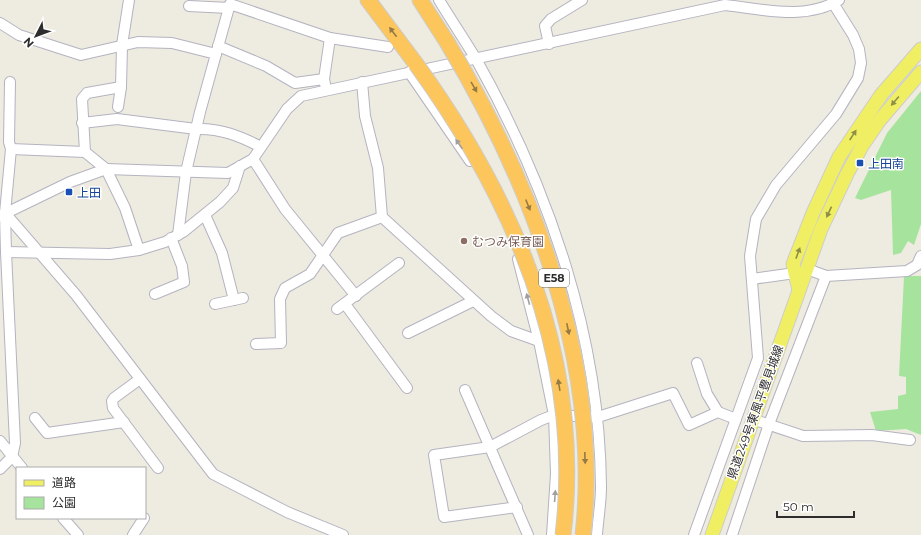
<svg xmlns="http://www.w3.org/2000/svg" width="921" height="535" font-family="Montserrat,'Noto Sans JP',sans-serif">
	<style>
		.green { fill: #a6e49e }
		.lines { fill: none; stroke-linecap: round; stroke-linejoin: round }
		.minor-casing { stroke: #b4b3c0; stroke-width: 12 }
		.major-casing { stroke: #cdcdcd; stroke-width: 15 }
		.highway-casing { stroke: #cdcdcd; stroke-width: 17 }
		.minor { stroke: #fff; stroke-width: 10 }
		.major { stroke: #f0ef63; stroke-width: 13 }
		.highway { stroke: #fdc65d; stroke-width: 15 }
		.highway-bridge-casing { stroke: #cdcdcd; stroke-width: 17; stroke-linecap: butt }
		.highway-bridge { stroke: #fdc65d; stroke-width: 15 }
		.oneway { fill: #957a45 }
		.oneway2 { fill: #8e8e48 }
		.oneway3 { fill: #a0a0a0 }
		.transit-dot { fill: #1a4fb4; stroke: #fff; stroke-width: 1.5 }
		.education-dot { fill: #8d6e63; stroke: #fff; stroke-width: 1.5 }
		.labels { text-anchor: middle; dominant-baseline: central; stroke-width: 3; stroke-linejoin: round; paint-order: stroke }
		.shield { fill: #fff; stroke: #6c6c6c; stroke-width: 1 }
		.shield-label { font-size: 11px; font-weight: bold; fill: #2d2d2d }
		.transit-label { font-size: 12px; fill: #164399; stroke: #fff; text-anchor: start }
		.education-label { font-size: 12px; fill: #785e54; stroke: #fff; text-anchor: start }
		.street-label { font-size: 12px; fill: #2d2d2d; stroke: #fff }
	</style>
	<rect width="100%" height="100%" fill="#eeece0"/>
	<g class="green">
		<path d="M 921,91 L 921,224 L 914,245 L 908,241 L 901,253 L 893,255 L 891,190 L 861,200 L 855,198 L 887,133 Z"/>
		<path d="M 904,276 L 921,276 L 921,435 L 906,429 L 876,431 L 870,412 L 898,409 L 898,396 L 906,394 L 906,377 L 899,376 Z"/>
	</g>
	<g class="lines">
		<g class="minor-casing">
			<g id="minor">
				<path d="M 439,0 C 451,20 464,39 476,59 C 549,189 600,337 601,487 C 601,503 598,519 597,535"/>
				<path d="M 189,6 L 229,8"/>
				<path d="M 0,23 L 19,35 L 81,55 L 138,42 L 172,43 L 216,54 L 200,112 L 186,172 L 178,235"/>
				<path d="M 549,44 L 545,26 L 551,19 L 582,0"/>
				<path d="M 218,46 L 266,66 L 295,83 L 324,79"/>
				<path d="M 216,54 L 230,4 L 330,38 L 388,47"/>
				<path d="M 409,72 L 470,161"/>
				<path d="M 362,82 L 365,116 L 378,168 L 382,217 L 491,316 L 511,331 L 539,341"/>
				<path d="M 325,84 L 324,79 L 330,38"/>
				<path d="M 118,107 L 121,87 L 122,45 L 129,0"/>
				<path d="M 82,123 L 117,119 L 196,129 C 220,128 240,136 261,147"/>
				<path d="M 11,149 L 85,152 L 106,169 L 125,208 L 139,250"/>
				<path d="M 85,152 L 82,99 L 87,93 L 121,87"/>
				<path d="M 253,159 L 285,209 L 356,296"/>
				<path d="M 5,213 L 76,295 L 213,474 L 287,512 L 343,535"/>
				<path d="M 205,215 L 222,253 L 234,300"/>
				<path d="M 0,216 L 70,182 L 106,169 L 228,173 L 253,159 L 287,109 L 301,96 L 725,5 C 762,9 805,21 839,0"/>
				<path d="M 6,252 L 110,254 L 139,250 L 165,242 L 183,232 L 220,202 L 233,188 L 240,166"/>
				<path d="M 518,259 L 539,341 L 554,415 L 556,474 L 552,535"/>
				<path d="M 807,269 L 826,276 L 907,271 L 917,265 L 921,256"/>
				<path d="M 752,279 L 795,273"/>
				<path d="M 155,294 L 184,282 L 182,266 L 171,238"/>
				<path d="M 215,304 L 243,298"/>
				<path d="M 345,304 L 407,388"/>
				<path d="M 337,309 L 399,263"/>
				<path d="M 408,333 L 473,301"/>
				<path d="M 256,344 L 281,343 L 280,299 L 285,288 L 310,274 L 338,233 L 382,217"/>
				<path d="M 697,363 L 707,394 L 718,412"/>
				<path d="M 140,379 L 114,398 L 112,401 L 113,408 L 158,468"/>
				<path d="M 465,390 L 528,535"/>
				<path d="M 35,418 L 47,433 L 124,422"/>
				<path d="M 752,419 L 803,436 L 872,435 L 910,440"/>
				<path d="M 0,441 L 22,468"/>
				<path d="M 0,469 L 12,457 L 15,443 L 6,252 L 5,213 L 11,149 L 9,142 L 10,82"/>
				<path d="M 517,507 L 444,517 L 434,455 L 490,447 L 541,420 L 554,415 L 598,417 L 673,393 L 689,425 L 718,412 L 736,419"/>
				<path d="M 63,518 L 78,535"/>
				<path d="M 133,535 L 144,518"/>
				<path d="M 694,535 L 758,358 L 750,256 L 756,219 L 776,185 L 836,114 L 858,78 L 861,63 L 859,49 L 853,35 L 833,3"/>
				<path d="M 732,535 L 769,424 L 826,276"/>
			</g>
		</g>
		<g class="major-casing">
			<g id="major">
				<path d="M 799,290 L 793,264 L 813,213 L 839,157 L 881,95 L 921,49"/>
				<path d="M 712,535 L 821,229 L 847,174 L 862,146 L 879,121 L 921,72"/>
			</g>
		</g>
		<g class="highway-casing">
			<g id="highway">
				<path d="M 368,0 L 416,64"/>
				<path d="M 420,0 L 447,42"/>
			</g>
		</g>
		<use href="#minor" class="minor"/>
		<use href="#major" class="major"/>
		<use href="#highway" class="highway"/>
		<g class="highway-bridge-casing">
			<g id="highway-bridge">
				<path d="M 447,42 C 533,185 602,365 583,535"/>
				<path d="M 416,64 C 516,202 584,361 563,535"/>
			</g>
		</g>
		<use href="#highway-bridge" class="highway-bridge"/>
	</g>
	<defs><path id="oneway-solid" d="M-6-.8H1V-3.2L6.5 0L1 3.2V.8H-6Z"/></defs>
	<g class="oneway">
		<use href="#oneway-solid" transform="translate(393 32) rotate(-127)"/>
		<use href="#oneway-solid" transform="translate(474 87) rotate(60)"/>
		<use href="#oneway-solid" transform="translate(528 205) rotate(68)"/>
		<use href="#oneway-solid" transform="translate(568 329) rotate(78)"/>
		<use href="#oneway-solid" transform="translate(559 385) rotate(-99)"/>
		<use href="#oneway-solid" transform="translate(585 458) rotate(88)"/>
	</g>
	<g class="oneway2">
		<use href="#oneway-solid" transform="translate(895 101) rotate(130)"/>
		<use href="#oneway-solid" transform="translate(853 135) rotate(-57)"/>
		<use href="#oneway-solid" transform="translate(829 212) rotate(115)"/>
		<use href="#oneway-solid" transform="translate(798 253) rotate(-70)"/>
	</g>
	<g class="oneway3">
		<use href="#oneway-solid" transform="translate(459 144) rotate(-125)"/>
		<use href="#oneway-solid" transform="translate(528 299) rotate(-105)"/>
		<use href="#oneway-solid" transform="translate(555 496) rotate(-86)"/>
	</g>
	<g class="transit-dot">
		<rect x="856" y="159" width="8" height="8" rx="2"/>
		<rect x="65" y="188" width="8" height="8" rx="2"/>
	</g>
	<circle class="education-dot" cx="464" cy="241" r="4"/>
	<g class="labels">
		<rect class="shield" x="539" y="269" width="30" height="18" rx="3"/>
		<g class="shield-label">
			<text x="554" y="278">E58</text>
		</g>
		<g class="transit-label">
			<text x="868" y="163">上田南</text>
			<text x="77" y="192">上田</text>
		</g>
		<g class="education-label">
			<text x="472" y="241">むつみ保育園</text>
		</g>
		<g class="street-label">
			<text transform="translate(755 412) rotate(-70)">県道249号東風平豊見城線</text>
		</g>
	</g>
	<rect x="16" y="467" width="130" height="52" fill="#ffffff" stroke="#ababab"/>
	<rect x="24" y="480" width="20" height="6" fill="#f0ef63" stroke="#ababab"/>
	<text x="52" y="487" font-size="12" fill="#2d2d2d">道路</text>
	<rect x="24" y="497" width="20" height="12" fill="#a6e49e" stroke="#ababab"/>
	<text x="52" y="507" font-size="12" fill="#2d2d2d">公園</text>
	<g transform="translate(36 36) rotate(228)" stroke="#ffffff" stroke-width="3" paint-order="stroke">
	<path d="M0-3L7 15L0 10L-7 15Z" fill="#2d2d2d"/>
	<text y="-6" font-size="11" font-weight="bold" text-anchor="middle" fill="#2d2d2d">N</text>
	</g>
	<path d="M777 511v6h77v-6" fill="none" stroke="#2d2d2d" stroke-width="2"/>
	<text x="783" y="511" font-size="12" fill="#2d2d2d" stroke="#ffffff" stroke-width="3" paint-order="stroke">50 m</text>
</svg>
